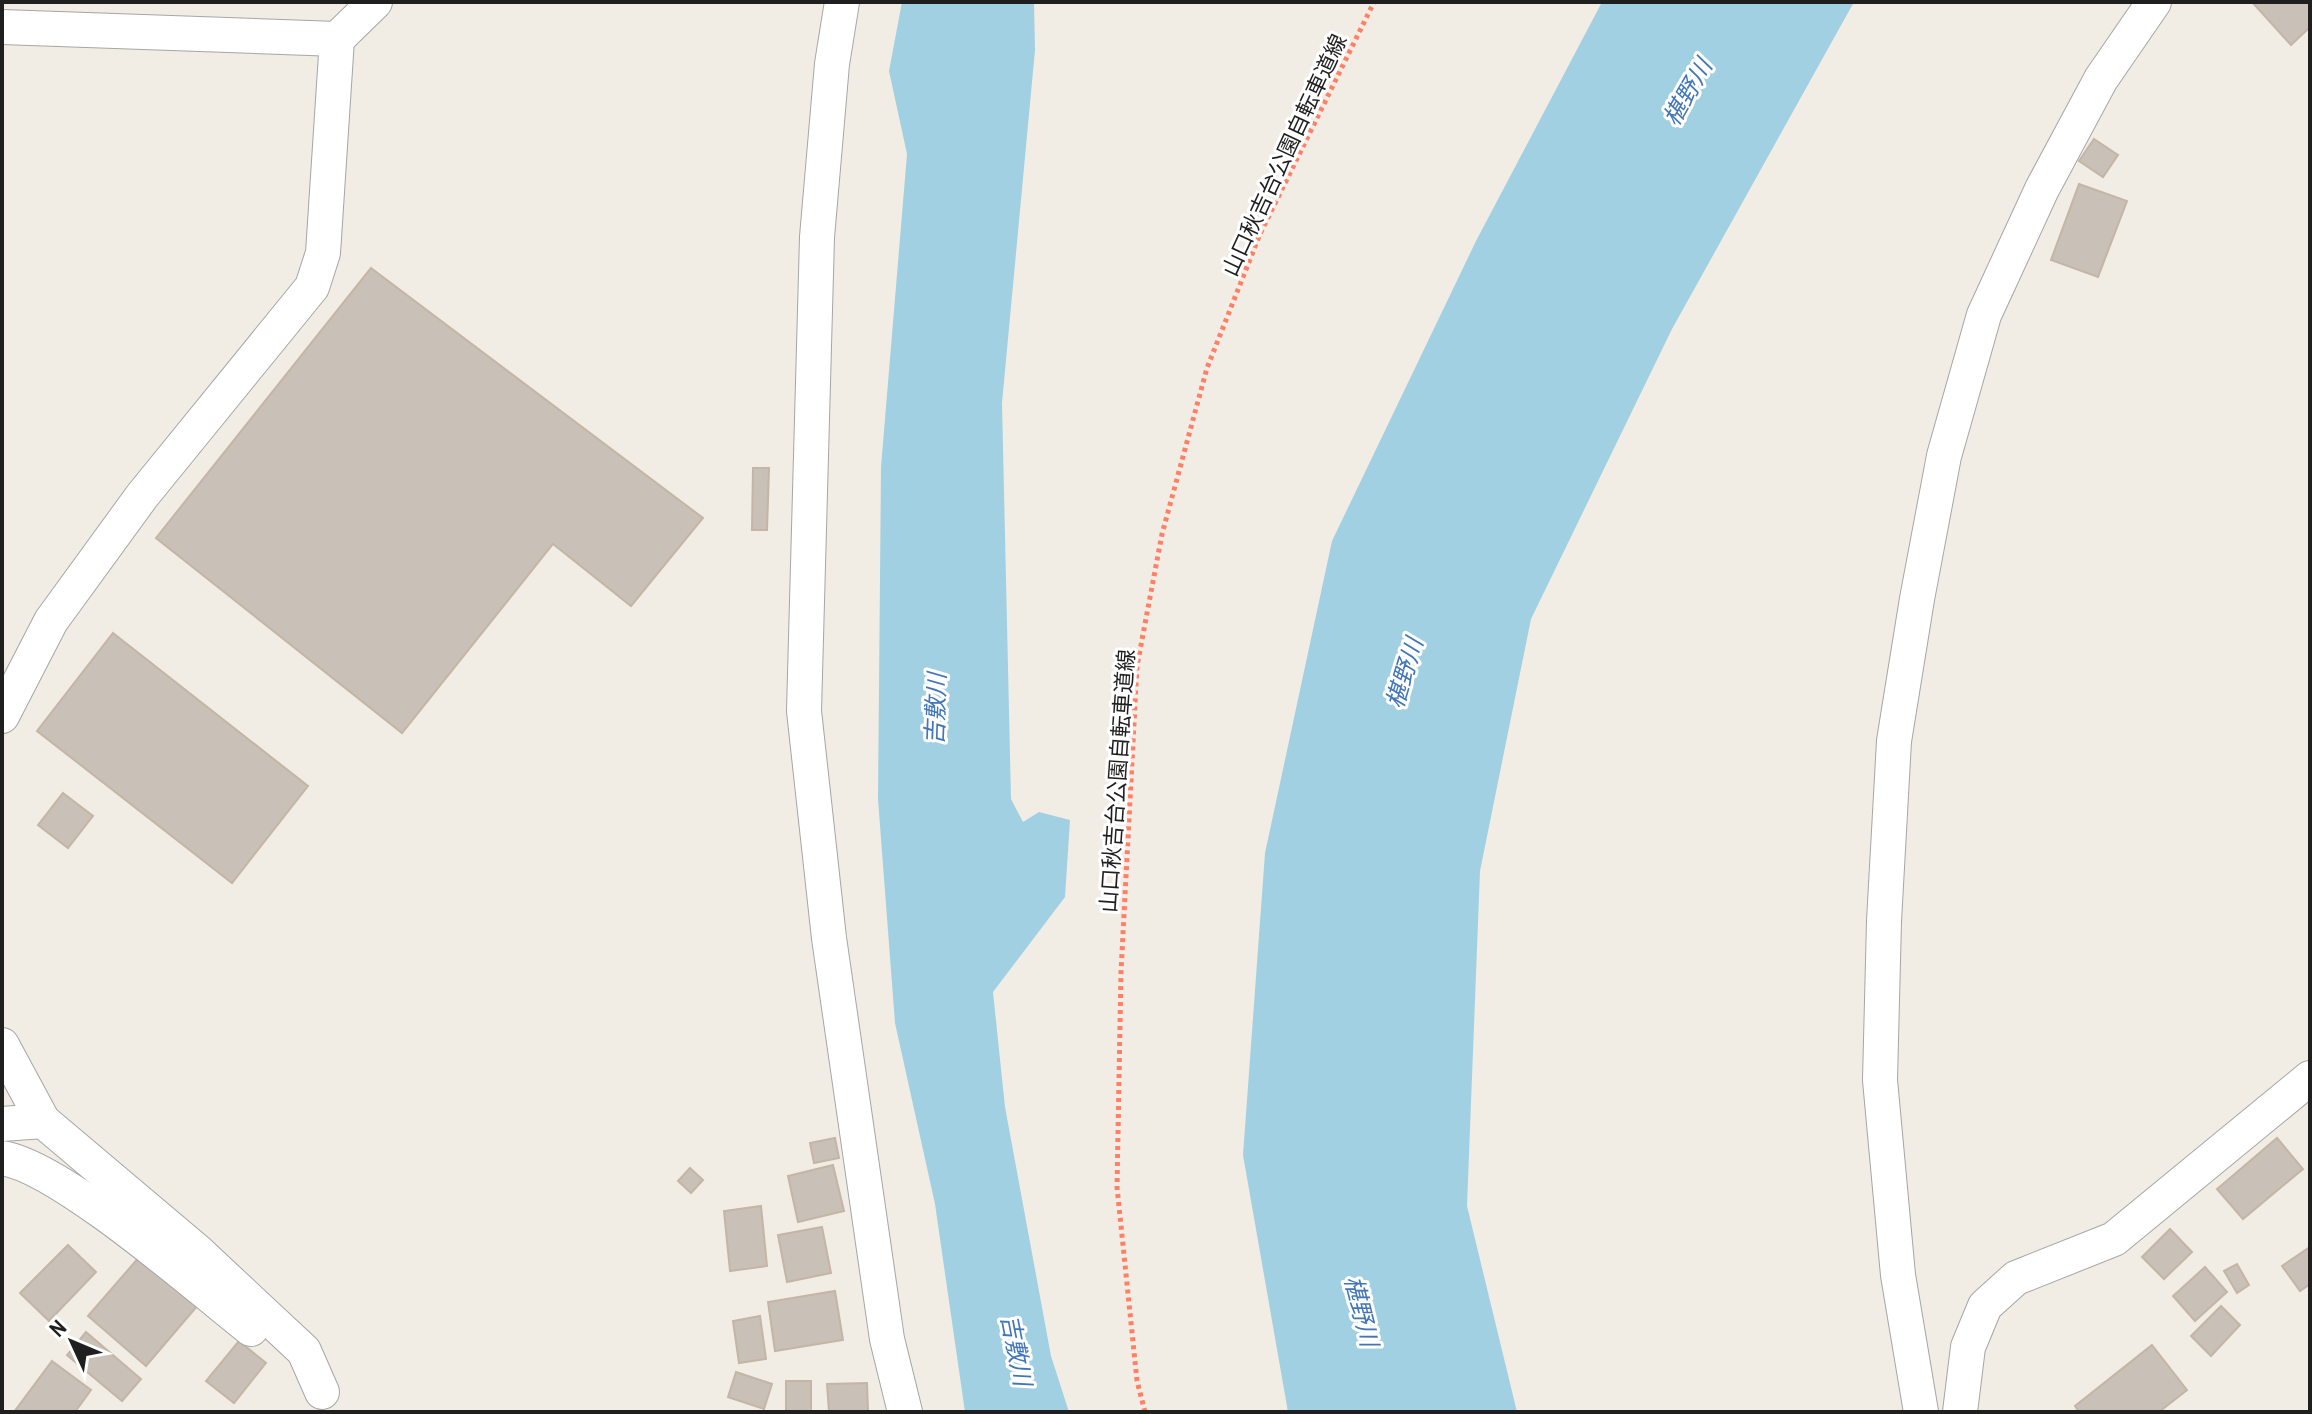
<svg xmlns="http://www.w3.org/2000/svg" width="2312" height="1414" font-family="'Archivo Narrow','Noto Sans JP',sans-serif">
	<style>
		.water { fill: #a1d0e2 }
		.building { fill: #c9c0b7; stroke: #c4b5a5; stroke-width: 2 }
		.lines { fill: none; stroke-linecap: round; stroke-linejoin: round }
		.street-casing { stroke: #a6a6a6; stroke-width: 36 }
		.path { stroke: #ff8067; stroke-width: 5; stroke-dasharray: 4 4; stroke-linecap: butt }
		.street { stroke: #fff; stroke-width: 34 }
		.labels { text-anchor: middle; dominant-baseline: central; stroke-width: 6; stroke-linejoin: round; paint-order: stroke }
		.street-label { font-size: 22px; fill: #1f1f1f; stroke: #fff }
		.water-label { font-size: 24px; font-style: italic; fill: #4276b8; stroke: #fff }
	</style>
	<rect width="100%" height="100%" fill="#f1ede4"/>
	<g class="water">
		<path d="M 902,2 L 1034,2 L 1035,50 L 1002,403 L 1011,799 L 1023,822 L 1039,812 L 1070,820 L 1065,897 L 993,992 L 1005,1107 L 1051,1356 L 1069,1412 L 965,1412 L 935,1204 L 895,1023 L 878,799 L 881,467 L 907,154 L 889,71 Z"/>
		<path d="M 1602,2 L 1854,2 L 1672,329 L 1531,619 L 1480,871 L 1467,1206 L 1517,1412 L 1288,1412 L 1243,1155 L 1265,853 L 1332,541 L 1476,241 Z"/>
	</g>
	<g class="building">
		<path d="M 2252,2 L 2310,2 L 2310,27 L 2291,45 Z"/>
		<path d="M 2094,139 L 2118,155 L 2103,177 L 2079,161 Z"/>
		<path d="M 2079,184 L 2127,201 L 2098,277 L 2051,260 Z"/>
		<path d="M 371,268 L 703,518 L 631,606 L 553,544 L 402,733 L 156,538 Z"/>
		<path d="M 753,468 L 769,468 L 767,530 L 752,530 Z"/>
		<path d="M 113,633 L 308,786 L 232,883 L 37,731 Z"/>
		<path d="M 63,793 L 93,816 L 68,848 L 38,825 Z"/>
		<path d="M 835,1138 L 839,1158 L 814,1163 L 810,1143 Z"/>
		<path d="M 2277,1138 L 2303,1169 L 2243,1219 L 2217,1189 Z"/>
		<path d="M 833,1165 L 844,1211 L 798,1222 L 788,1176 Z"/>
		<path d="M 690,1168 L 703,1180 L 691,1193 L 678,1181 Z"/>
		<path d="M 761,1206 L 767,1266 L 730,1271 L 724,1211 Z"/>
		<path d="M 822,1227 L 831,1273 L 787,1282 L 778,1235 Z"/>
		<path d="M 2170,1229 L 2192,1252 L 2164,1279 L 2142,1257 Z"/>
		<path d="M 68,1245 L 96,1272 L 49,1321 L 20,1293 Z"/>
		<path d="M 2310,1247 L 2310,1284 L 2300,1291 L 2282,1266 Z"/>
		<path d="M 141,1255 L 198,1305 L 146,1366 L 88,1316 Z"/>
		<path d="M 2237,1264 L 2249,1285 L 2237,1293 L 2224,1271 Z"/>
		<path d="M 2205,1267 L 2227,1292 L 2195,1321 L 2173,1296 Z"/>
		<path d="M 835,1291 L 843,1340 L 775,1351 L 768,1302 Z"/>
		<path d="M 2221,1306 L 2240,1325 L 2211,1356 L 2191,1336 Z"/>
		<path d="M 760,1316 L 766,1359 L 739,1363 L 733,1321 Z"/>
		<path d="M 86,1332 L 141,1379 L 122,1401 L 67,1355 Z"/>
		<path d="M 239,1341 L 266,1363 L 234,1403 L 206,1381 Z"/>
		<path d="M 2152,1345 L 2187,1390 L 2159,1412 L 2079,1412 L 2075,1406 Z"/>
		<path d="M 52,1361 L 91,1390 L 75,1412 L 14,1412 Z"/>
		<path d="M 736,1372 L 772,1384 L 764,1409 L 728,1397 Z"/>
		<rect x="786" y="1381" width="25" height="31"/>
		<path d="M 867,1383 L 868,1412 L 829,1412 L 827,1384 Z"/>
	</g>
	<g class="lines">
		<g class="street-casing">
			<g id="street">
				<path d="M 842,2 L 832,64 L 817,237 L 804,711 L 829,938 L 887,1339 L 905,1412"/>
				<path d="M 2,27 L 337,39 L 375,2"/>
				<path d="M 2,716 L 51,621 L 142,496 L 312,287 L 323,253 L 337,39"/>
				<path d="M 2,1045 L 43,1121 L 197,1251 L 304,1351 L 322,1392"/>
				<path d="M 2,1124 L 43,1121"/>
				<path d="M 2,1158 C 60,1166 200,1289 251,1329"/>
				<path d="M 1921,1412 L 1898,1275 L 1880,1080 L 1884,921 L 1894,741 L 1917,599 L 1944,456 L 1984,315 L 2042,189 L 2101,79 L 2154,2"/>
				<path d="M 1960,1412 L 1968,1347 L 1985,1306 L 2016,1278 L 2114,1239 L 2310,1078"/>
			</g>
		</g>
		<path class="path" d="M 1145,1412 L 1137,1381 L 1117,1187 L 1121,972 L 1137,666 L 1162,534 L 1207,368 L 1260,234 L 1374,2"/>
		<use href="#street" class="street"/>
	</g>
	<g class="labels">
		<g class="street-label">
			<text transform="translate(1284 155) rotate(-65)">山口秋吉台公園自転車道線</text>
			<text transform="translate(1117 781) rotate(-86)">山口秋吉台公園自転車道線</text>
		</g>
		<g class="water-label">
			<text transform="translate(1687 92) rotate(-60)">椹野川</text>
			<text transform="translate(1404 673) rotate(-73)">椹野川</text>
			<text transform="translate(935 709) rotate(-88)">吉敷川</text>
			<text transform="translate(1362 1311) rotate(76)">椹野川</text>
			<text transform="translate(1017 1350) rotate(79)">吉敷川</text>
		</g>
	</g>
	<rect width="2312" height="1414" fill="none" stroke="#1f1f1f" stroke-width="8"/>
	<g transform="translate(72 1342) rotate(314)" stroke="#ffffff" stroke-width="6" paint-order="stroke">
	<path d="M0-6L14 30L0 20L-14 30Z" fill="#1f1f1f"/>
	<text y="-12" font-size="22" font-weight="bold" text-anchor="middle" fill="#1f1f1f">N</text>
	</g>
</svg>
